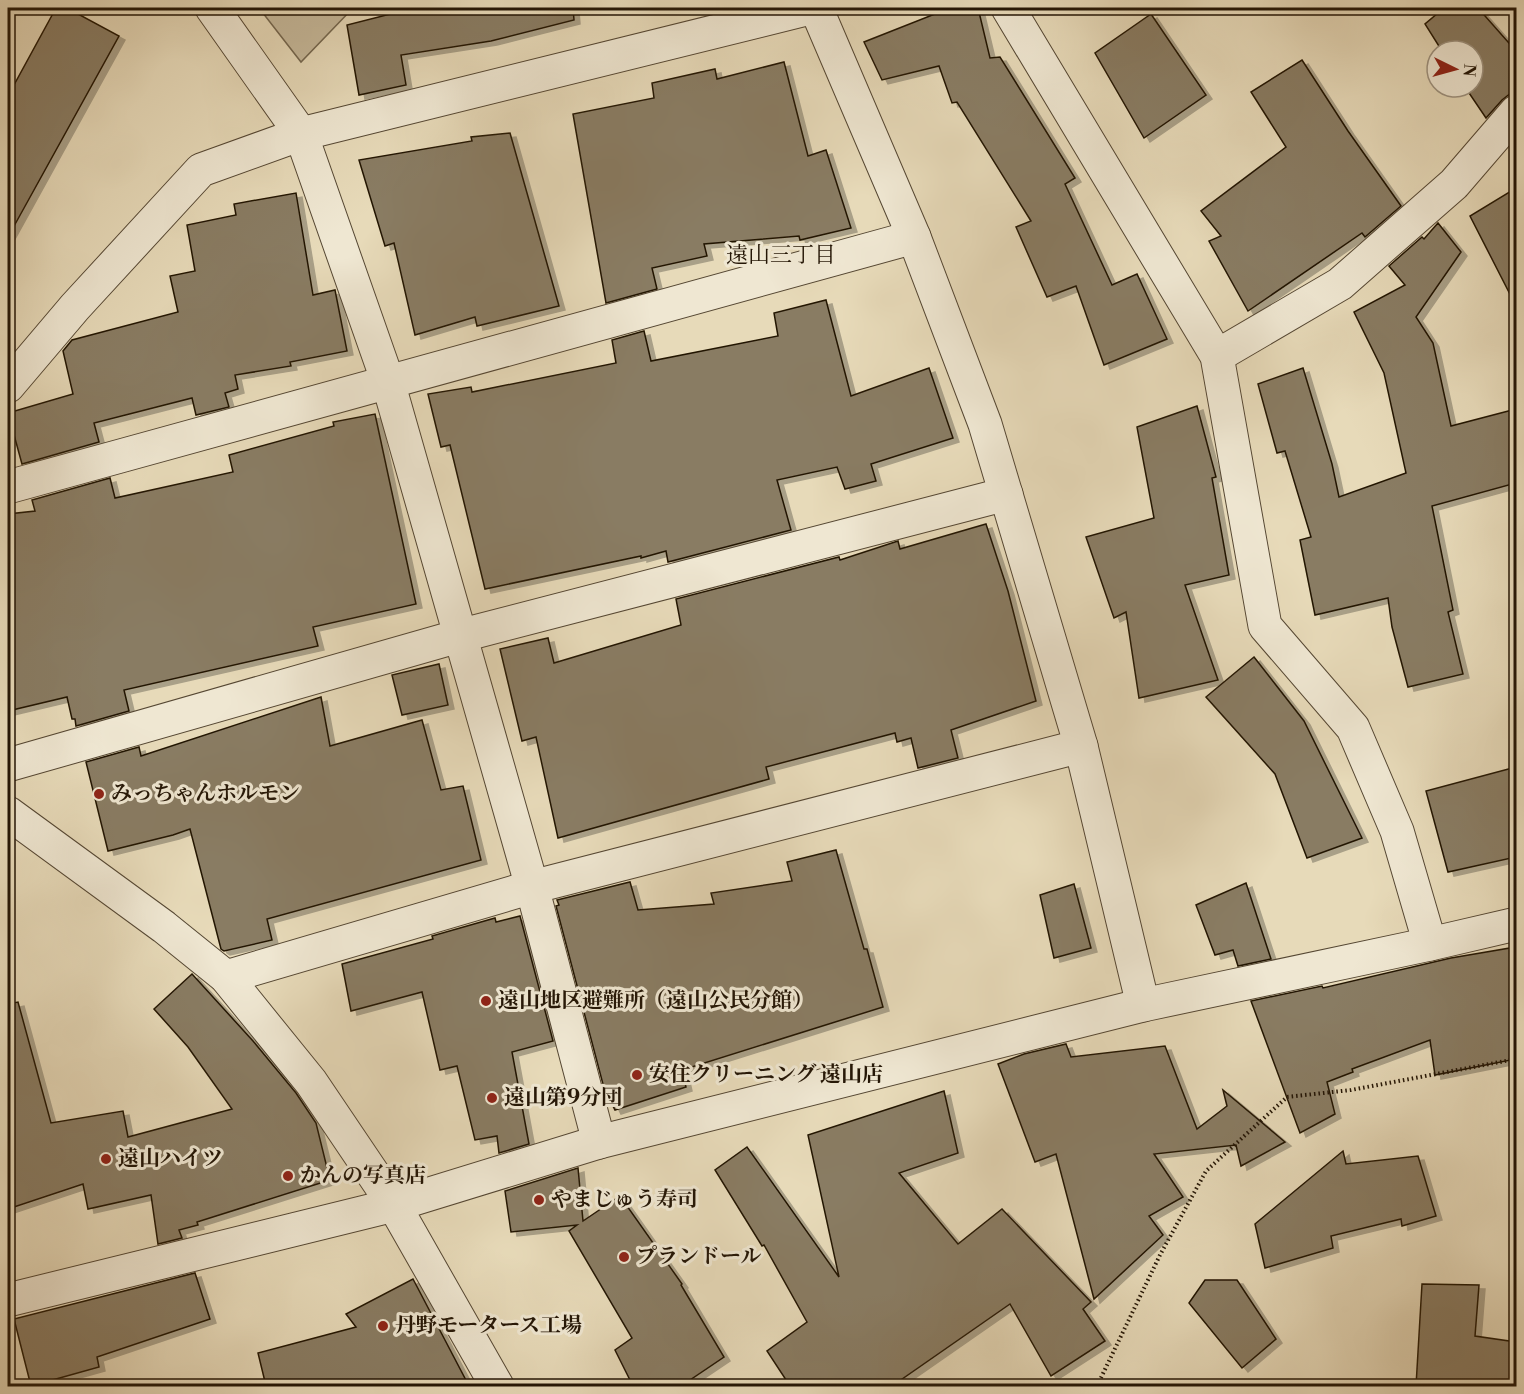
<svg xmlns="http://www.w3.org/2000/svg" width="1524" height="1394" font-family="'Libre Bodoni','Noto Serif JP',serif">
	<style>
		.green { fill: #c6b99b; stroke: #756850; stroke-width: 1.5 }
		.building { fill: #897c63; stroke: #241606; stroke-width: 1.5; filter: url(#shadow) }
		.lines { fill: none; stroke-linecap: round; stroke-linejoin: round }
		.street-casing { stroke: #554733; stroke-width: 35 }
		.path { stroke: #241606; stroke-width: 4; stroke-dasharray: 1.5 3; stroke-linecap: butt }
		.street { stroke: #efe7d2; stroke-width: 33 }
		.poi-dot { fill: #8f2418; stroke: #efe7d2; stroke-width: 2 }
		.labels { text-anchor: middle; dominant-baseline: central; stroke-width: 6; stroke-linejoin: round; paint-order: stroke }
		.poi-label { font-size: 21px; font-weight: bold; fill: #241606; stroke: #efe7d2; text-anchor: start }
		.neighbourhood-label { font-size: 22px; fill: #241606; stroke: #efe7d2 }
	</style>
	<defs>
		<filter id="shadow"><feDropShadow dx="6" dy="4" stdDeviation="0" flood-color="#0004"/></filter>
	</defs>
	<rect width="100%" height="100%" fill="#e7dab9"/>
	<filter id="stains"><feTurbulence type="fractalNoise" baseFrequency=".00333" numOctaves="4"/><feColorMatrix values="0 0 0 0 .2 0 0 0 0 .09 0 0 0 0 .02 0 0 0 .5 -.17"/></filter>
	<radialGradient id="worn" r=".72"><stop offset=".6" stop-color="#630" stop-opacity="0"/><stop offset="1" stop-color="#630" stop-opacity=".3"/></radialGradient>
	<path class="green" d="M 259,8 L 353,8 L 301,62 Z"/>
	<g class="building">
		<path d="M 56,8 L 67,8 L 119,36 L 8,237 L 8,96 Z"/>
		<path d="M 414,8 L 573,8 L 574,20 L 491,41 L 401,55 L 406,85 L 359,95 L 347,25 Z"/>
		<path d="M 950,8 L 979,12 L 990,58 L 1000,57 L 1075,178 L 1065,184 L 1112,285 L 1137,274 L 1167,339 L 1104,365 L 1076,286 L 1047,297 L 1016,227 L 1031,221 L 957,102 L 952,103 L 939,66 L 882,80 L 864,42 Z"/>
		<path d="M 1444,8 L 1478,8 L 1516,51 L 1516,89 L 1502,100 L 1486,118 L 1465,87 L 1473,87 L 1473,51 L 1442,51 L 1425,24 Z"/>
		<path d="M 1151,14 L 1206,95 L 1144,138 L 1095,53 Z"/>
		<path d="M 1302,60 L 1348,131 L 1401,206 L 1365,237 L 1362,233 L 1248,311 L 1209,241 L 1221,236 L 1201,211 L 1286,147 L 1251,92 Z"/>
		<path d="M 784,62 L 808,156 L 826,150 L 851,228 L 800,240 L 799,236 L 704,244 L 707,256 L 652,268 L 657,289 L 606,303 L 573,114 L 654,98 L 652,83 L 715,69 L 717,79 Z"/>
		<path d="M 510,133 L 559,306 L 477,326 L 475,317 L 415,335 L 394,243 L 385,246 L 359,160 L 472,141 L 471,137 Z"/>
		<path d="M 1516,188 L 1516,306 L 1470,216 Z"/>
		<path d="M 296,193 L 313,295 L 335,290 L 347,351 L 290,362 L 291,366 L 235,375 L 238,389 L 225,393 L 229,407 L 196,415 L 192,398 L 94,423 L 99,442 L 22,464 L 8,413 L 73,394 L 63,351 L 72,340 L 178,312 L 170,276 L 195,271 L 187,225 L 236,215 L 234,204 Z"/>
		<path d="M 1438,223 L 1461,252 L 1416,317 L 1433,343 L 1451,426 L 1516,409 L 1516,483 L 1432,506 L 1453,610 L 1448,612 L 1463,674 L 1408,687 L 1392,627 L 1388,598 L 1315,615 L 1300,540 L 1311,537 L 1285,451 L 1277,453 L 1258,384 L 1303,368 L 1332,464 L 1339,497 L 1406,473 L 1384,373 L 1354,312 L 1405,285 L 1389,266 L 1422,237 L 1424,239 Z"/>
		<path d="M 826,300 L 851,396 L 929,368 L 953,438 L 871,464 L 876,481 L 845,489 L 837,467 L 777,480 L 791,530 L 668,562 L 666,551 L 641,558 L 641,556 L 485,589 L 450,445 L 441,447 L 428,394 L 471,387 L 472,392 L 616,363 L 612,340 L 644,331 L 651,361 L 778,336 L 774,313 Z"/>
		<path d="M 1197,406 L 1216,477 L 1212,478 L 1229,575 L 1185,585 L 1218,680 L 1139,698 L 1126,612 L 1114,618 L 1086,537 L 1154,518 L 1137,427 Z"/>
		<path d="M 375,414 L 416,604 L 313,627 L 318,646 L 124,690 L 129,711 L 76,726 L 75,719 L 72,719 L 67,697 L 8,711 L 8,514 L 35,511 L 32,500 L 110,478 L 115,498 L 233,472 L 229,455 L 334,426 L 333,422 Z"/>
		<path d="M 986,524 L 1008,591 L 1036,701 L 951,730 L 958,758 L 918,768 L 911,738 L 897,742 L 895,733 L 766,767 L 769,779 L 558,838 L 536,737 L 522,741 L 500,649 L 548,638 L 554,663 L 681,625 L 676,599 L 839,557 L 840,560 L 898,541 L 900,549 Z"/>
		<path d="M 1254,657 L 1304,721 L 1362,838 L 1307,858 L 1275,774 L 1206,697 Z"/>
		<path d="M 439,664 L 448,705 L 402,715 L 392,675 Z"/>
		<path d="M 321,697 L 330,746 L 422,720 L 441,790 L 463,786 L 481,860 L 267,919 L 272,940 L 224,951 L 221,949 L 190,829 L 173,835 L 108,851 L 86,762 L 139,747 L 141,756 Z"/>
		<path d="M 1516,767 L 1516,857 L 1448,872 L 1426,791 Z"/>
		<path d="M 836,850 L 864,949 L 867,949 L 883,1007 L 682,1070 L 686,1087 L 615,1110 L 604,1088 L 556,906 L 559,905 L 557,900 L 630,882 L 638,910 L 714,904 L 711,893 L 792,881 L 787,862 Z"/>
		<path d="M 1246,883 L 1271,959 L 1238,966 L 1233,950 L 1215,955 L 1196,905 Z"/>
		<path d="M 1074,884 L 1091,948 L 1054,958 L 1040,895 Z"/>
		<path d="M 520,916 L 553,1041 L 512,1052 L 529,1144 L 499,1153 L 497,1136 L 475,1140 L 457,1066 L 440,1070 L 422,992 L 351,1011 L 342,964 L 433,939 L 432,936 L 495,918 L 496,922 Z"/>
		<path d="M 1516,947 L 1516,1059 L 1435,1075 L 1430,1040 L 1352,1069 L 1353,1072 L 1327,1082 L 1335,1114 L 1300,1133 L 1251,1001 L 1322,986 L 1323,988 L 1451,958 Z"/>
		<path d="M 192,974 L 253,1041 L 296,1093 L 316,1123 L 330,1180 L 197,1222 L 198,1225 L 179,1230 L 182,1238 L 158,1244 L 151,1195 L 88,1209 L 83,1184 L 8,1209 L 8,1004 L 18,1002 L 51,1123 L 123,1111 L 128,1137 L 232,1109 L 188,1047 L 154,1009 Z"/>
		<path d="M 1066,1044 L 1071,1057 L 1165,1046 L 1197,1129 L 1227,1106 L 1223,1090 L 1285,1142 L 1241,1166 L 1236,1145 L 1154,1154 L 1183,1197 L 1149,1216 L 1163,1235 L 1094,1299 L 1056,1154 L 1035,1162 L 998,1064 L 1024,1054 Z"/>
		<path d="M 944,1091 L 958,1153 L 899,1173 L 958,1244 L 1002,1209 L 1091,1302 L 1083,1309 L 1105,1341 L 1051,1376 L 1010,1304 L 892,1386 L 790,1386 L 767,1351 L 807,1322 L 764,1245 L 762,1246 L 715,1170 L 747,1147 L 839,1277 L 808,1135 Z"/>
		<path d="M 1343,1151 L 1346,1164 L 1418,1156 L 1436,1216 L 1402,1226 L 1401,1219 L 1331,1236 L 1333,1248 L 1265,1268 L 1255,1224 Z"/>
		<path d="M 578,1168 L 583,1221 L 620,1196 L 682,1284 L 681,1285 L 724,1357 L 681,1386 L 633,1386 L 615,1350 L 632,1338 L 569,1231 L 577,1225 L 511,1232 L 505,1191 Z"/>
		<path d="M 195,1273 L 210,1319 L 97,1357 L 99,1367 L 31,1386 L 14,1319 Z"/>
		<path d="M 413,1279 L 469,1386 L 266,1386 L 258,1353 L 356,1327 L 346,1314 Z"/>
		<path d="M 1205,1280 L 1237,1280 L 1276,1339 L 1242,1368 L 1189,1303 Z"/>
		<path d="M 1422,1284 L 1479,1285 L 1475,1336 L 1516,1342 L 1516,1386 L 1416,1386 Z"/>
	</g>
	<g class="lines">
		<g class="street-casing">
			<g id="street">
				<path d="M 212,8 L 301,134 L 388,382 L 532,887 L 599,1142"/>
				<path d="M 816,8 L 914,237 L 985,424 L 1081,746 L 1143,1005"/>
				<path d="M 1008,8 L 1217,356 L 1265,626 L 1353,728 L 1397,831 L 1430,944"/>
				<path d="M 1217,356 L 1340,284 L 1454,184 L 1516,112"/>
				<path d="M 8,386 L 75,307 L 201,170 L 301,134 L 810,8"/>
				<path d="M 8,487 L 914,237"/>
				<path d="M 8,765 L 459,636 L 1006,494"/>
				<path d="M 8,813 L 164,927 L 226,977 L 311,1082 L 394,1205 L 599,1142 L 1143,1005 L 1430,944 L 1516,924"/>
				<path d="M 226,977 L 532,887 L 1081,746"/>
				<path d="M 8,1300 L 394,1205 L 497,1386"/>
			</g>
		</g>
		<path class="path" d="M 1097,1386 L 1160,1255 L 1206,1171 L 1287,1097 L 1351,1090 L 1516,1059"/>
		<use href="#street" class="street"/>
	</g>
	<g class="poi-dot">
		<circle cx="99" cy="794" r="6"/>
		<circle cx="486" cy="1001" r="6"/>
		<circle cx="637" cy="1075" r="6"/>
		<circle cx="492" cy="1098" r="6"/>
		<circle cx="106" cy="1159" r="6"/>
		<circle cx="288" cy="1176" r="6"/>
		<circle cx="539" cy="1200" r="6"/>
		<circle cx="624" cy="1257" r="6"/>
		<circle cx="383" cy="1326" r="6"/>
	</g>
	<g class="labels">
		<g class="poi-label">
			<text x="111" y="794">みっちゃんホルモン</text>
			<text x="498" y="1001">遠山地区避難所（遠山公民分館）</text>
			<text x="649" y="1075">安住クリーニング 遠山店</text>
			<text x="504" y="1098">遠山第9分団</text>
			<text x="118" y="1159">遠山ハイツ</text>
			<text x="300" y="1176">かんの写真店</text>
			<text x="551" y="1200">やまじゅう寿司</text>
			<text x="636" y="1257">プランドール</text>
			<text x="395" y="1326">丹野モータース工場</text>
		</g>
		<g class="neighbourhood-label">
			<text x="781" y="255">遠山三丁目</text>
		</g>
	</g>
	<rect width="1524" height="1394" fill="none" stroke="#e7dab9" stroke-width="30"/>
	<rect x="9" y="9" width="1506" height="1376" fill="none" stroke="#241606" stroke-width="3"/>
	<rect x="15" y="15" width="1494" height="1364" fill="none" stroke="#241606" stroke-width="1.5"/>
	<g transform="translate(1455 69) rotate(95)"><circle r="28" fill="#efe7d2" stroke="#9e9380" stroke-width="1.5"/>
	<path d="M0-4.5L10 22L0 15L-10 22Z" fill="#8f2418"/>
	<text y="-9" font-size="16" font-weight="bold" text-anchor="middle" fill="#241606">N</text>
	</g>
	<rect width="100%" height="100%" filter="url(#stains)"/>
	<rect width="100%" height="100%" fill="url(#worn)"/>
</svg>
